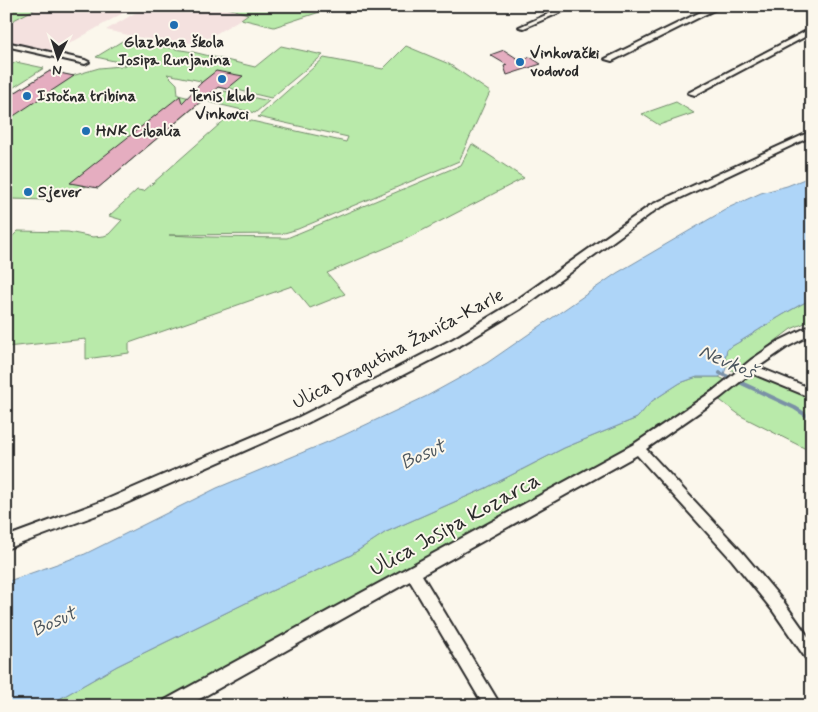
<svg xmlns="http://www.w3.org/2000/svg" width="818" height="712" font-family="Mynerve,sans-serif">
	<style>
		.built { fill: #f4e1df }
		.green { fill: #b9eaaa; stroke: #728a6a }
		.water { fill: #aed5f8; stroke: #7a91a6 }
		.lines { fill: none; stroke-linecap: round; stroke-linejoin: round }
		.stream { stroke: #7a91a6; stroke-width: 4 }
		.building { fill: #e5adc0; stroke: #2b2b2b }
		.minor-casing { stroke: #2b2b2b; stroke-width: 4 }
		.minor { fill: #fbf7ec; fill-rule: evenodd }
		.poi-dot { fill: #1f6fb2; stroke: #fbf7ec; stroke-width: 2 }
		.labels { text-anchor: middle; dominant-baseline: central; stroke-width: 4; stroke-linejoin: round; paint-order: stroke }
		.far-poi-label { font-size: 16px; font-weight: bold; fill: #2b2b2b; stroke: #fbf7ec; text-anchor: start }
		.street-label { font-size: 19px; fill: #2b2b2b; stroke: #fbf7ec }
		.water-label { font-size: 20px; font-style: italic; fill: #4c565e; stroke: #fbf7ec }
		.near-street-label { font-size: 22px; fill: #2b2b2b; stroke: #fbf7ec }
	</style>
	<rect width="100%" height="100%" fill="#fbf7ec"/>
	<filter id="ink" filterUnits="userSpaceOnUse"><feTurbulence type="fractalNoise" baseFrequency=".02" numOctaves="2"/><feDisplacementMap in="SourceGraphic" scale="10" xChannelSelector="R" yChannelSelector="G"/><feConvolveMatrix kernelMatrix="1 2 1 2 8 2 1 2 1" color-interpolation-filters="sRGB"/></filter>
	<g filter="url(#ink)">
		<g class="built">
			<path d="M 41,6 L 135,6 L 55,52 L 6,41 L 6,24 Z"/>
			<path d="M 147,6 L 218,6 L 249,14 L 202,42 L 168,44 L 106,30 Z"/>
		</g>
		<g class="green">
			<path d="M 6,6 L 41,6 L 6,24 Z"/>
			<path d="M 232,6 L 338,6 L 274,27 L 241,19 L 248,14 L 228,8 Z"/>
			<path d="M 124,40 L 193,52 L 255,67 L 281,46 L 323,55 L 271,98 L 229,88 L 227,89 L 200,83 L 201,81 L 167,74 L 177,84 L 178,95 L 202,101 L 98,188 L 88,185 L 85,187 L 81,186 L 72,193 L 65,191 L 47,200 L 11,199 L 6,208 L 6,98 L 50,71 L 72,76 L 99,68 L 132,65 L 96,57 Z"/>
			<path d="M 406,46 L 449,64 L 490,92 L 459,161 L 298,229 L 281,234 L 169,235 L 210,237 L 287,238 L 461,165 L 472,144 L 524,178 L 402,241 L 327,273 L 345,294 L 310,308 L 292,286 L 129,343 L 129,353 L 86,359 L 86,339 L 6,347 L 6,243 L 18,231 L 68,232 L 93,237 L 104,236 L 109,234 L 122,220 L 109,216 L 137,190 L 144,191 L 229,116 L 346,142 L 348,137 L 258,117 L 324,58 L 383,69 Z"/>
			<path d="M 16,62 L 44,68 L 11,89 L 6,88 L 6,68 Z"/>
			<path d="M 224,91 L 269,101 L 255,113 L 209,102 Z"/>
			<path d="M 676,102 L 694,113 L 659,125 L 642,114 Z"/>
			<path d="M 812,299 L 812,320 L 791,329 L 735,372 C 723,366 724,362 727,349 C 756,333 782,313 812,299 Z"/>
			<path d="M 753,373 L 812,398 L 812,452 L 741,416 L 717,398 Z"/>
			<path d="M 697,377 L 719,377 L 725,380 L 660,428 L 629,446 L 239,659 L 158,706 L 47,706 L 117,666 L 258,597 L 351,555 L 386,532 L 486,488 L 564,448 L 637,418 L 652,401 L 680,383 Z"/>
		</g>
		<path class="water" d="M 812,176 L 812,299 C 782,313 756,333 727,349 L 724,362 L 726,368 L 724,374 L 719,377 L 697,377 L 680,383 L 652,401 L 637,418 L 564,448 L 486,488 L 386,532 L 351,555 L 258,597 L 117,666 L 47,706 L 6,706 L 6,582 L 85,554 L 217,488 L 342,436 L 427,396 L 487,363 L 617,273 L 730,207 L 761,193 L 787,186 Z"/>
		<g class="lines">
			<path class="stream" d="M 720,373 L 795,408 L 812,419"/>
		</g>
		<g class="building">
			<path d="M 504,50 L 521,61 L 530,57 L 541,64 L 507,75 L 504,66 L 507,65 L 490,55 Z"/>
			<path d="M 50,71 L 74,76 L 6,121 L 6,98 Z"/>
			<path d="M 216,71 L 243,76 L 227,89 L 218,87 L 98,188 L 70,183 L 180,96 L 182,103 L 202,82 Z"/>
		</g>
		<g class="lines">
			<g class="minor-casing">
				<g id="minor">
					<path d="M 418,6 L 443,6 L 433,11 Z"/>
					<path d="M 566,6 L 575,6 L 524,28 L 519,27 Z"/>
					<path d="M 713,6 L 722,6 L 612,61 L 605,59 Z"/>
					<path d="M 794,6 L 803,6 L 812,10 L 812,14 Z"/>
					<path d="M 812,28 L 812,33 L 695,95 L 688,93 Z"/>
					<path d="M 6,42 L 85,60 L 89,62 L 85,64 L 6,46 Z"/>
					<path d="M 812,131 L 812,136 L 657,209 L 522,308 L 461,345 L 393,380 L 307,423 L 113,509 L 6,549 L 6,537 L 103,501 L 193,462 L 299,417 L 385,374 L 453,339 L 514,302 L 651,205 Z"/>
					<path d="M 812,325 L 812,334 L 787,347 L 758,367 L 812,389 L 812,398 L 751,373 L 721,397 L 646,449 L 742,552 L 783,601 L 812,642 L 812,663 L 807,660 L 773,611 L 732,560 L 637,455 L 422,575 L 501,706 L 484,706 L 410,581 L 187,706 L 163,706 L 165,700 L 634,444 L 713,391 L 751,360 L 779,341 Z"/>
				</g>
			</g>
			<use href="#minor" class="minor"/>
		</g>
	</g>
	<g class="poi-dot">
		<circle cx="174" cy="25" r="5"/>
		<circle cx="520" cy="62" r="5"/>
		<circle cx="222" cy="79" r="5"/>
		<circle cx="27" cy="96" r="5"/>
		<circle cx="86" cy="131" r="5"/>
		<circle cx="28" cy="192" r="5"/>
	</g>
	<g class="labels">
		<g class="far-poi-label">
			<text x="174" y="42" text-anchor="middle">Glazbena škola<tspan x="174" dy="18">Josipa Runjanina</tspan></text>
			<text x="530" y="53">Vinkovački<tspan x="530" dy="18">vodovod</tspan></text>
			<text x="37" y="96">Istočna tribina</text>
			<text x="222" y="96" text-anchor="middle">Tenis klub<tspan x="222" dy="18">Vinkovci</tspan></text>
			<text x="96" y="131">HNK Cibalia</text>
			<text x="38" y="192">Sjever</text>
		</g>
		<g class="street-label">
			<text transform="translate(398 349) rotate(-28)">Ulica Dragutina Žanića-Karle</text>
		</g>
		<g class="water-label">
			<text transform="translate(727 362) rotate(23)">Nevkoš</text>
			<text transform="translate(423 455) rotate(-24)">Bosut</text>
			<text transform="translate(54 622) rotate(-24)">Bosut</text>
		</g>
		<g class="near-street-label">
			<text transform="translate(455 525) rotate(-29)">Ulica Josipa Kozarca</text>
		</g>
	</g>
	<rect width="818" height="712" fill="none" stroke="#fbf7ec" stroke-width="25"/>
	<rect x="12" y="12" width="793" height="687" fill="none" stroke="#2b2b2b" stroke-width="2" filter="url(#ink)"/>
	<g transform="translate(58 58) rotate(184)" stroke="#fbf7ec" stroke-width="4" paint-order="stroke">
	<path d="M0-4L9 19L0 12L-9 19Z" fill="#2b2b2b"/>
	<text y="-8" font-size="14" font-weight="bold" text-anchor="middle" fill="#2b2b2b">N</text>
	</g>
</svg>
